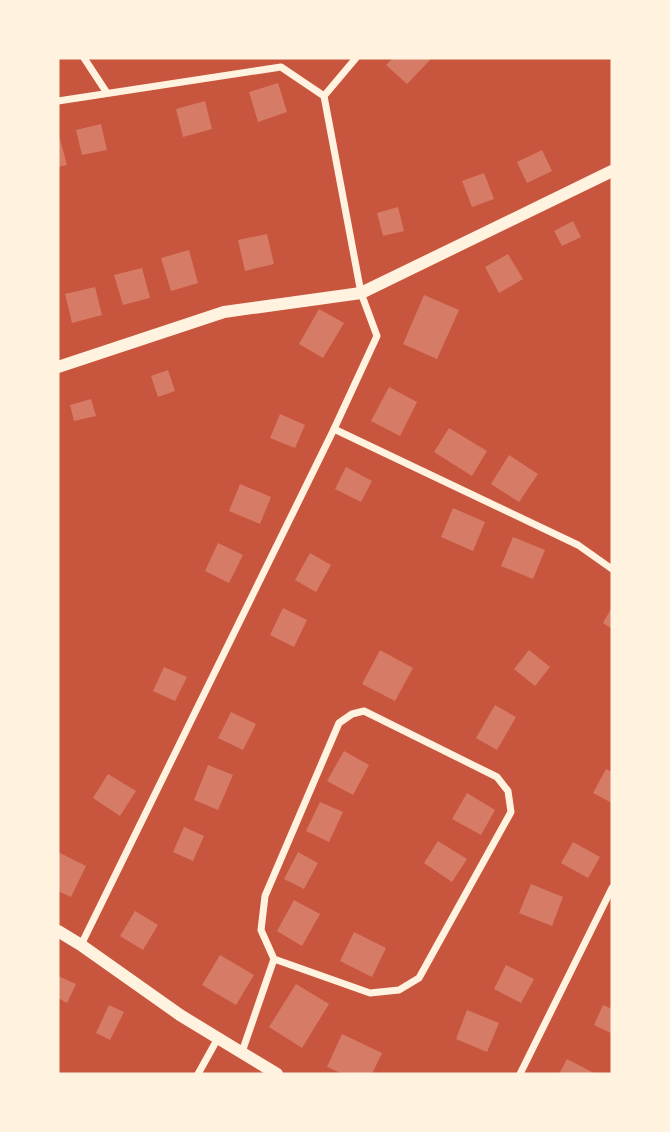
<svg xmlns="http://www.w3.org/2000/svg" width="670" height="1132" font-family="'Fira Sans',sans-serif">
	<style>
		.building { fill: #d67c66 }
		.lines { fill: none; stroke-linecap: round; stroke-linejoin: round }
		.minor { stroke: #fff3e0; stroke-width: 7 }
		.tertiary { stroke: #fff3e0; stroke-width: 12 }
	</style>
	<rect width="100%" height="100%" fill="#c8553d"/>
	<g class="building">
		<path d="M 393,58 L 432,58 L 407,84 L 386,65 Z"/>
		<path d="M 278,83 L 287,112 L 258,122 L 249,92 Z"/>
		<path d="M 205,101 L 212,129 L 183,137 L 176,109 Z"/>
		<path d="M 101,124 L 107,150 L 82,155 L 76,130 Z"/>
		<path d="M 58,132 L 67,165 L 58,167 Z"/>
		<path d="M 542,150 L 552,171 L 527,183 L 517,162 Z"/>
		<path d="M 484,173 L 494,199 L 472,207 L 462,181 Z"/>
		<path d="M 398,207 L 404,231 L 383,236 L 377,213 Z"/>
		<path d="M 573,221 L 581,237 L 562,246 L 554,231 Z"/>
		<path d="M 267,234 L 274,264 L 245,271 L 238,240 Z"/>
		<path d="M 189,250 L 198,283 L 171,291 L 161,258 Z"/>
		<path d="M 508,254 L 523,279 L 499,293 L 485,267 Z"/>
		<path d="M 142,268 L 150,298 L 123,305 L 114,275 Z"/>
		<path d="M 95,287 L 102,315 L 72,323 L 65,294 Z"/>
		<path d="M 424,295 L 459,310 L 437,359 L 403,344 Z"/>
		<path d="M 319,309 L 344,323 L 323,358 L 299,344 Z"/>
		<path d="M 168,370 L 175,391 L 158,397 L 151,376 Z"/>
		<path d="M 389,387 L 417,402 L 400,436 L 371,421 Z"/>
		<path d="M 91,399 L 96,416 L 74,421 L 70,405 Z"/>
		<path d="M 280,414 L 305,425 L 295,448 L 270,438 Z"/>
		<path d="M 449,428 L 487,451 L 472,476 L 434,452 Z"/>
		<path d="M 509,455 L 538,474 L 519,502 L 491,484 Z"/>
		<path d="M 346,467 L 372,481 L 361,502 L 335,489 Z"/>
		<path d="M 240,484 L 271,497 L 260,524 L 229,511 Z"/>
		<path d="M 453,508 L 485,522 L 473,551 L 441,537 Z"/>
		<path d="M 513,537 L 545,550 L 533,579 L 501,566 Z"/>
		<path d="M 218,543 L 243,555 L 229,583 L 205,571 Z"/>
		<path d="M 310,553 L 331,565 L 316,592 L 295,580 Z"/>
		<path d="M 612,607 L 612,629 L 603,623 Z"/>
		<path d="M 283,608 L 307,620 L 294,647 L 270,635 Z"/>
		<path d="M 380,650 L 413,668 L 395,701 L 362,684 Z"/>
		<path d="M 529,650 L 550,667 L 535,686 L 514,669 Z"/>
		<path d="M 164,667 L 187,677 L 175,701 L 153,691 Z"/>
		<path d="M 495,705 L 516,717 L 497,750 L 476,738 Z"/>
		<path d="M 231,712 L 256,724 L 243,750 L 218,738 Z"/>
		<path d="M 344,751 L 369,765 L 353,795 L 327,781 Z"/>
		<path d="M 208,765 L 233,775 L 218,810 L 194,800 Z"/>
		<path d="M 606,769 L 612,772 L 612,803 L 593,793 Z"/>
		<path d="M 108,774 L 136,791 L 120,816 L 93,798 Z"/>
		<path d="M 467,793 L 495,810 L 481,835 L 452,819 Z"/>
		<path d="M 320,802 L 343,812 L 329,842 L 306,831 Z"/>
		<path d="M 184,827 L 204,836 L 193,861 L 173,852 Z"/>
		<path d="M 438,841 L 467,859 L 452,882 L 424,863 Z"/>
		<path d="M 573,842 L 600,857 L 588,878 L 561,863 Z"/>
		<path d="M 58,852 L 86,866 L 71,897 L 58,891 Z"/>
		<path d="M 298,852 L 318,863 L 304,889 L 284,879 Z"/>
		<path d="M 531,884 L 563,897 L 552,926 L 519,913 Z"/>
		<path d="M 294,900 L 320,914 L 302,946 L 277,931 Z"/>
		<path d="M 135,911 L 158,925 L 143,950 L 120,936 Z"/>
		<path d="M 354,932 L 386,948 L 372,977 L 340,961 Z"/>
		<path d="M 220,955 L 254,975 L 236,1005 L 202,985 Z"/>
		<path d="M 506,965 L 534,979 L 521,1003 L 494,989 Z"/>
		<path d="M 58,976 L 76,984 L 67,1003 L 58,998 Z"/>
		<path d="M 296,984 L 329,1004 L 302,1048 L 269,1027 Z"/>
		<path d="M 109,1005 L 124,1012 L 110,1040 L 96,1033 Z"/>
		<path d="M 603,1005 L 612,1009 L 611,1033 L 594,1025 Z"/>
		<path d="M 467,1010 L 499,1023 L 487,1052 L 456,1039 Z"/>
		<path d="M 342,1034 L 382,1053 L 372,1074 L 343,1074 L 327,1067 Z"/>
		<path d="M 567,1059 L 596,1074 L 559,1074 Z"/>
	</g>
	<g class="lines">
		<g class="minor">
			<path d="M 84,58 L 107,93"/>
			<path d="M 324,96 L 356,58"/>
			<path d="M 58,101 L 281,67 L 324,96 L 361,293 L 377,336 L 334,429 L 81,945"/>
			<path d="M 334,429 L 578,545 L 612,569"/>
			<path d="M 364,711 L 497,777 L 508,791 L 511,812 L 419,978 L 399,990 L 370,993 L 274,959 L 261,930 L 265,896 L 339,723 L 352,714 Z"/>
			<path d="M 242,1052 L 274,959"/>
			<path d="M 198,1074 L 218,1038"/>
			<path d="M 520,1074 L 612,888"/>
		</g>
		<g class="tertiary">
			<path d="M 58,367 L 224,312 L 361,293 L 612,171"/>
			<path d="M 58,931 L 81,945 L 180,1015 L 277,1074"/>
		</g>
	</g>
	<rect width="670" height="1132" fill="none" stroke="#fff3e0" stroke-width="119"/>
</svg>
